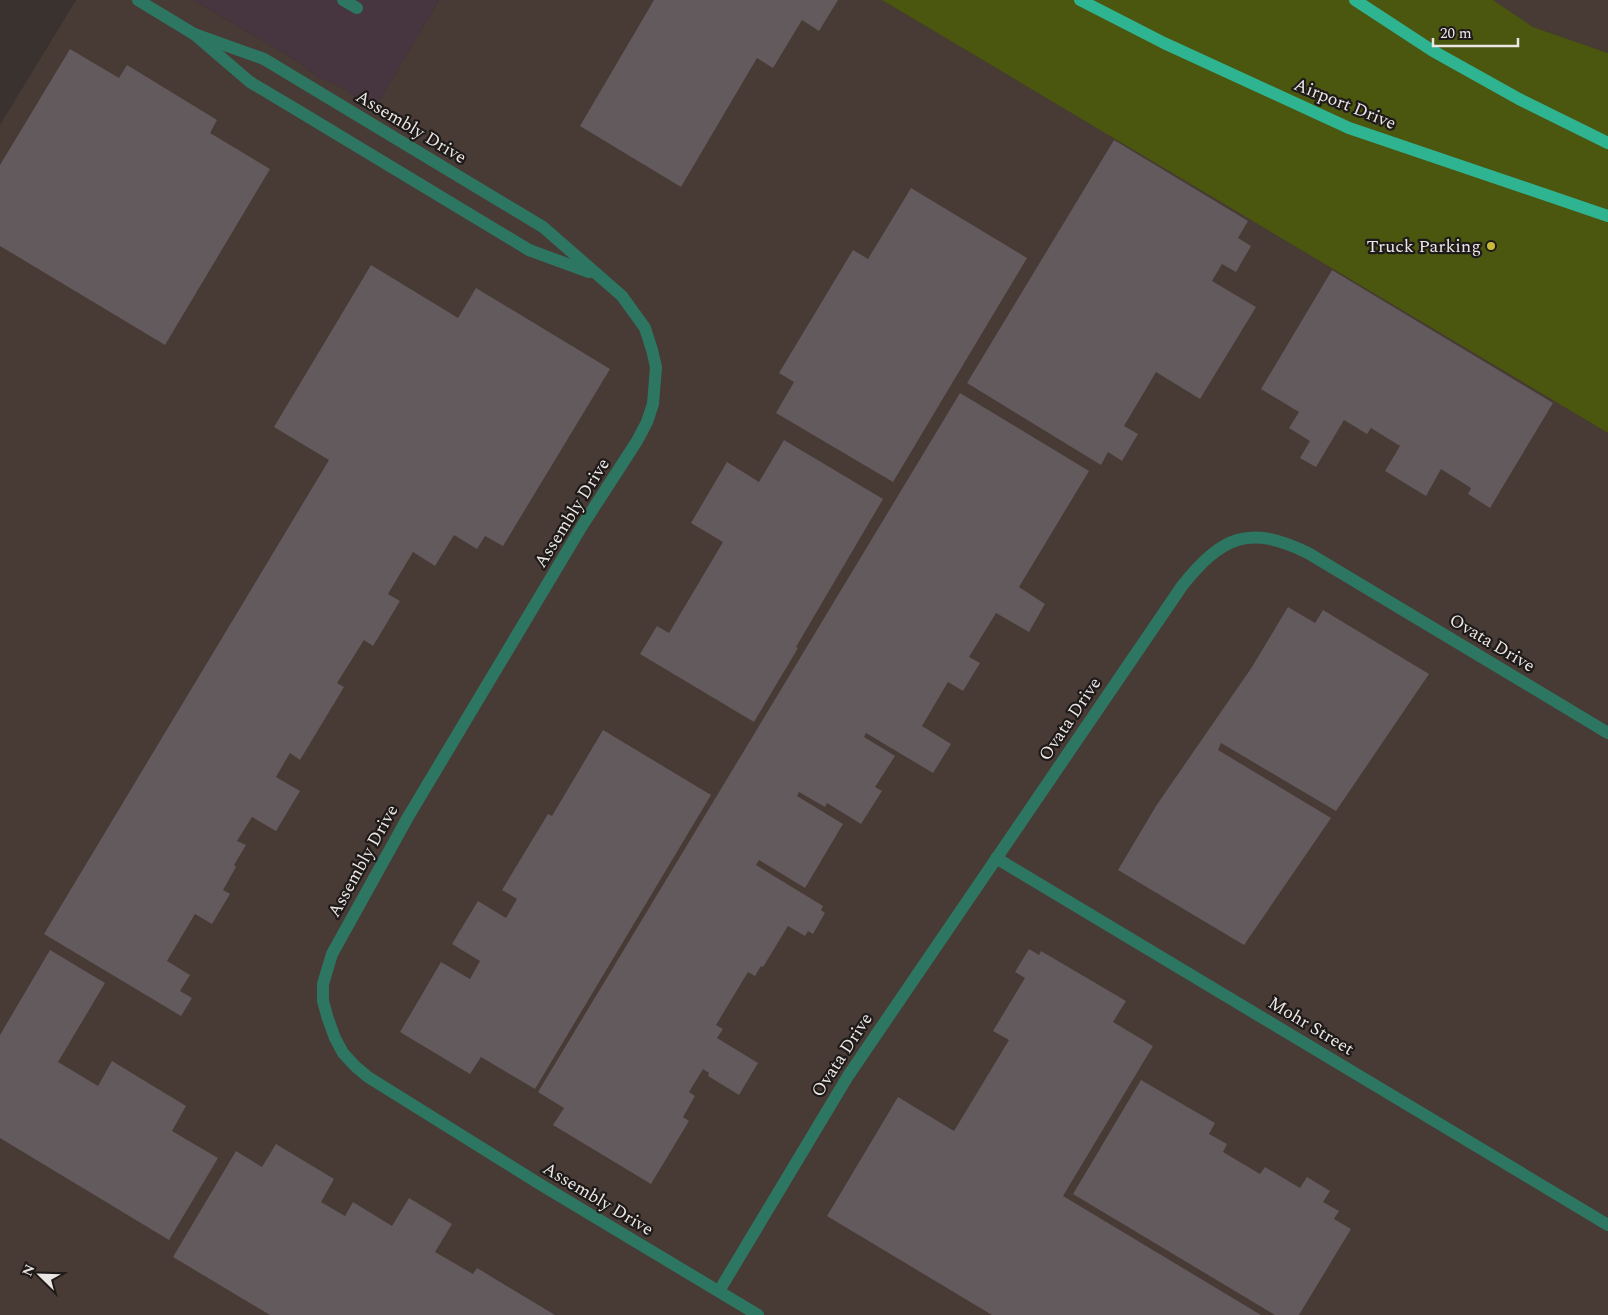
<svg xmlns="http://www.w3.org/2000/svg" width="1608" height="1315" font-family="Spectral,serif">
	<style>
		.commercial { fill: #47353f }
		.built { fill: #483a35 }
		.green { fill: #4b560f }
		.building { fill: #625a5d }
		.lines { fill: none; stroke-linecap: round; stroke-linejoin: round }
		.minor { stroke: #2d7762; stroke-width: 12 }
		.major { stroke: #2fb492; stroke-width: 12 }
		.poi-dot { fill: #c9ba3a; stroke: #1e1a19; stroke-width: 2 }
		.labels { text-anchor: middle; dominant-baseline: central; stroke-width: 4.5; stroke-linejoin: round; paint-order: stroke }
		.street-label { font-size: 18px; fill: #ebe6e4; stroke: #1e1a19 }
		.poi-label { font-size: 18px; fill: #ebe6e4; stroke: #1e1a19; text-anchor: end }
	</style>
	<rect width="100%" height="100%" fill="#39322f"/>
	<path class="commercial" d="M 193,0 L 439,0 L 374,110 L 343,88 L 317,77 L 297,61 Z"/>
	<g class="built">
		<path d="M 76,0 L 193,0 L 297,61 L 317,77 L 343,88 L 374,110 L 439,0 L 882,0 L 1608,433 L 1608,1315 L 0,1315 L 0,125 Z"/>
		<path d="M 1493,0 L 1608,0 L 1608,53 L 1533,27 Z"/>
	</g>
	<path class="green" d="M 882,0 L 1493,0 L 1533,27 L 1608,53 L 1608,433 Z"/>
	<g class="building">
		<path d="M 654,0 L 838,0 L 819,31 L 802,20 L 773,68 L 757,58 L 681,187 L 580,126 Z"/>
		<path d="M 70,49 L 119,78 L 127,65 L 217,120 L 210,133 L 270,169 L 165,345 L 0,246 L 0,165 Z"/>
		<path d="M 1114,140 L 1248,221 L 1238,238 L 1251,246 L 1236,272 L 1222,264 L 1212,281 L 1256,307 L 1200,399 L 1156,372 L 1124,426 L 1138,434 L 1122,461 L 1108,452 L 1101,465 L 967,383 Z"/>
		<path d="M 911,188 L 1027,258 L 893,482 L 776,413 L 794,382 L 779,373 L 853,250 L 868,259 Z"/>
		<path d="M 371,265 L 458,318 L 476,288 L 610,369 L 503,546 L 485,536 L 477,549 L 454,535 L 435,566 L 413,552 L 388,594 L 400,601 L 373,646 L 364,640 L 337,683 L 344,687 L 300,760 L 290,753 L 276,777 L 300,791 L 276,831 L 252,817 L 237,841 L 246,845 L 234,865 L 236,867 L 223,890 L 230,894 L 212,924 L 195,914 L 167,961 L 190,975 L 180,991 L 192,998 L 181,1016 L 44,934 L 329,460 L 274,427 Z"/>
		<path d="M 1332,270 L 1553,403 L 1490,508 L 1468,494 L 1471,488 L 1441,469 L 1426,496 L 1385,471 L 1400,446 L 1371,428 L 1367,434 L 1344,420 L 1316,467 L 1300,458 L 1310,441 L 1289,428 L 1299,412 L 1261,389 Z"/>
		<path d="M 960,393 L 1089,471 L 1019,587 L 1045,604 L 1029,632 L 996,613 L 969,657 L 980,663 L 963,691 L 948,682 L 922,726 L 951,744 L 933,773 L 866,733 L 864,737 L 895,756 L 875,787 L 882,791 L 861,824 L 827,803 L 825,807 L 799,792 L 797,796 L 843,824 L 805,888 L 759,860 L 756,865 L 823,906 L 821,910 L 825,913 L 813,934 L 808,931 L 805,936 L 788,926 L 763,967 L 761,966 L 755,976 L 748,972 L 716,1025 L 723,1029 L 717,1038 L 758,1063 L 739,1095 L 708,1076 L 709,1073 L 703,1069 L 689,1092 L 695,1096 L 683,1117 L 689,1121 L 651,1184 L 553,1125 L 564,1108 L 538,1092 Z"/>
		<path d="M 784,440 L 883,499 L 796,647 L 798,648 L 754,722 L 640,654 L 657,626 L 669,633 L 723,542 L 691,523 L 727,462 L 759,482 Z"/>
		<path d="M 1288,607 L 1315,623 L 1323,610 L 1429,674 L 1336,811 L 1221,743 L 1218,750 L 1331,818 L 1244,945 L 1118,870 L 1156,806 L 1252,667 Z"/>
		<path d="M 603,730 L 711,795 L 535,1089 L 481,1057 L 470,1074 L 400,1032 L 441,962 L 470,979 L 480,961 L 452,944 L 478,901 L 506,918 L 517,899 L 502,890 L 548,814 L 552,816 Z"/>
		<path d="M 1029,949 L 1039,955 L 1041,951 L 1126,1001 L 1113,1022 L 1153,1046 L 1063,1196 L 1261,1315 L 992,1315 L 827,1216 L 898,1097 L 954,1131 L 1009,1040 L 993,1031 L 1025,978 L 1015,972 Z"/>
		<path d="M 50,950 L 105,983 L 58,1062 L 98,1086 L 112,1061 L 186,1106 L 172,1131 L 218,1158 L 169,1240 L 0,1138 L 0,1035 Z"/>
		<path d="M 1141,1080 L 1215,1123 L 1209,1134 L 1227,1144 L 1223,1152 L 1260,1174 L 1265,1167 L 1300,1188 L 1307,1177 L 1330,1191 L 1323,1202 L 1339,1211 L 1334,1219 L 1351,1229 L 1299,1315 L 1275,1315 L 1073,1194 Z"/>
		<path d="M 276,1144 L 334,1179 L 321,1202 L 345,1216 L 353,1202 L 392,1226 L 409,1198 L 452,1224 L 435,1252 L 473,1274 L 477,1268 L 555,1315 L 270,1315 L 173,1257 L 236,1151 L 262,1167 Z"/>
	</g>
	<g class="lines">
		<g class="minor">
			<path d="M 138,0 L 194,34 L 250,82 L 297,110 L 529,250 L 589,272"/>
			<path d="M 343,0 L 357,8"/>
			<path d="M 194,34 L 264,59 L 543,227 L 622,296 L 645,328 L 652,350 L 656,367 L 653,404 L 647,422 L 637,441 L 582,526 L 408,817 L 332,954 L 323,984 L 323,1001 L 328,1019 L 335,1038 L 343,1053 L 355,1066 L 368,1077 L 538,1183 L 758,1315"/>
			<path d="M 996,858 L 1608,1225"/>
			<path d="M 719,1291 L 848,1076 L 878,1032 L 1182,586 C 1222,536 1249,524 1308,553 L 1608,733"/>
		</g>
		<g class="major">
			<path d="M 1080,0 L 1164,43 L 1349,128 L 1608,216"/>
			<path d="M 1355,0 L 1433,51 L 1519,99 L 1608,143"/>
		</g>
	</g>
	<circle class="poi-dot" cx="1491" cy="246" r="5"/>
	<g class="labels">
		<g class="street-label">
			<text transform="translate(1345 104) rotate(22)">Airport Drive</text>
			<text transform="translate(411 127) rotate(31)">Assembly Drive</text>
			<text transform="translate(572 513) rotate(-58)">Assembly Drive</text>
			<text transform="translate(1492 643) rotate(31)">Ovata Drive</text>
			<text transform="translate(1070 719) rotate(-56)">Ovata Drive</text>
			<text transform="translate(363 861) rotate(-61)">Assembly Drive</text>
			<text transform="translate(1311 1026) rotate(31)">Mohr Street</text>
			<text transform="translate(842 1055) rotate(-57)">Ovata Drive</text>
			<text transform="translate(598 1199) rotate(31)">Assembly Drive</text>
		</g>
		<g class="poi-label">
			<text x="1481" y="246">Truck Parking</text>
		</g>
	</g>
	<g transform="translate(40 1275) rotate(293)" stroke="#1e1a19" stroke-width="4" paint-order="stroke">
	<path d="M0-4L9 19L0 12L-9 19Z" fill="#ebe6e4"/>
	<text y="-8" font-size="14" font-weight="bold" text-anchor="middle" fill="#ebe6e4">N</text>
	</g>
	<path d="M1433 38v8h85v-8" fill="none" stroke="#ebe6e4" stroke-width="2.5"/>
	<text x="1440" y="38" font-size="15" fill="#ebe6e4" stroke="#1e1a19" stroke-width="4" paint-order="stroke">20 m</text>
</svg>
